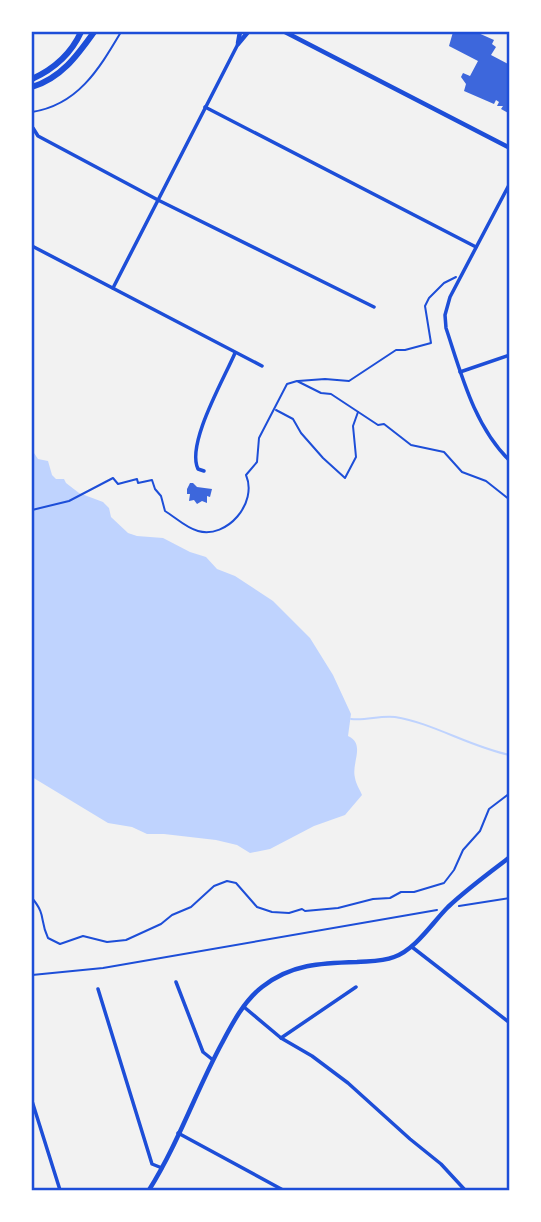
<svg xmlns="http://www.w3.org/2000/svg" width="541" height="1222" font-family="'Sofia Sans Condensed',sans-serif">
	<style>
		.water { fill: #bfd3fe }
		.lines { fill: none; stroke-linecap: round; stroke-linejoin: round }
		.stream { stroke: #bfd3fe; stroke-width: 2 }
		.building { fill: #3d67dc }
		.path { stroke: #1d4ed8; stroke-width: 2 }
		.minor { stroke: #1d4ed8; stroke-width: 3.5 }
		.secondary { stroke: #1d4ed8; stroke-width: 4.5 }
		.motorway { stroke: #1d4ed8; stroke-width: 6 }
		.neatline { fill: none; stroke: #1d4ed8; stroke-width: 2.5 }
	</style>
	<rect width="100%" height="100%" fill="#f2f2f2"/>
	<path class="water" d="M 32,450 L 38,459 L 48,461 L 52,475 L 56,479 L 64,479 L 66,483 L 79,493 L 103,502 L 109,508 L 111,517 L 128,533 L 137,536 L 163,538 L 190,552 L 206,557 L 217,569 L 235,576 L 273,601 L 310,638 L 333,675 L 351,714 L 348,736 C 366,744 351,763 355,778 C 356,784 360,790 362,795 L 345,815 L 314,826 L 270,849 L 250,853 L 237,845 L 216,840 L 164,834 L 147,834 L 132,827 L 108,823 L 32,777 Z"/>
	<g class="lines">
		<path class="stream" d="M 351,719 C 366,721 380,715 395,717 C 433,723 470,747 510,755"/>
	</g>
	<g class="building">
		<path d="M 453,32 L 476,32 L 494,40 L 492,44 L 496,47 L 491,55 L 510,65 L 510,114 L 501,109 L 503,106 L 497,106 L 499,102 L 496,100 L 494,104 L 464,91 L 466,84 L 461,77 L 463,73 L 470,76 L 478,61 L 449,46 Z"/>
		<path d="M 190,483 L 193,483 L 197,487 L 212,489 L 210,497 L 207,496 L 207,503 L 202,501 L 197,504 L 194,500 L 189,501 L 190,494 L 187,494 L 187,489 Z"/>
	</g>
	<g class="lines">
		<g class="path">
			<path d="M 32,112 C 78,105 99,69 121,32"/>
			<path d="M 298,381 L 325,379 L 349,381 L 396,350 L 405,350 L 431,343 L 425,306 L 429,298 L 444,283 L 456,277"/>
			<path d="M 276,410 L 293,419 L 301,433 L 323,458 L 345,478 L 356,457 L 353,426 L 358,412"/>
			<path d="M 32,510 L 69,501 L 113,478 L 118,484 L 137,479 L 138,483 L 152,480 L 155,489 L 161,496 L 165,511 C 175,517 186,528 198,531 C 227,539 258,503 246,475 L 257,462 L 259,438 L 287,384 L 297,381 L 321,393 L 331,394 L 378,425 L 384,424 L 411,445 L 444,452 L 462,472 L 486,481 L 510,500"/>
			<path d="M 32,898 C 47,916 39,919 48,938 L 60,944 L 83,936 L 107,942 L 126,940 L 161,924 L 172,915 L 191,907 L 214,886 L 227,881 L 236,883 L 257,907 L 272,912 L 289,913 L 302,909 L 305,911 L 338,908 L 373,899 L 390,898 L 401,892 L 414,892 L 444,883 L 454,870 L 463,850 L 480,831 L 489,809 L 510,793"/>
			<path d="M 459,906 L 510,898"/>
			<path d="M 32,975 L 103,968 L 437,910"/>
		</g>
		<g class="minor">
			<path d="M 205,107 L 476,247"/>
			<path d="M 33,128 L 38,136 L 158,200 L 374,307"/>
			<path d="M 510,183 L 450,297 L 445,315 L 446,328 C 461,373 474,426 510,461"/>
			<path d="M 32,246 L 262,366"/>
			<path d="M 113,288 L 238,44"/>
			<path d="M 460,372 L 510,355"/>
			<path d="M 204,471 L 198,469 C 186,444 224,379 235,353"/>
			<path d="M 412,947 L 510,1023"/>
			<path d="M 176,982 L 203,1052 L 213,1060"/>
			<path d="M 98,989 L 152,1164 L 162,1168"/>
			<path d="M 244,1007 L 281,1038 L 312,1056 L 348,1083 L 410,1139 L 441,1164 L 465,1190"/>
			<path d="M 281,1038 L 356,987"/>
			<path d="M 32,1101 L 60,1190"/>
			<path d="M 178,1133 L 283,1190"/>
		</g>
		<g class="secondary">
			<path d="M 285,32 L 510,148"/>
			<path d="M 238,43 L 240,32"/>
			<path d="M 238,44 L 248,32"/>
			<path d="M 149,1190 C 178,1144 196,1091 222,1043 C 232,1024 244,1001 262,987 C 291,964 321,963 357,962 C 369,961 382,962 394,957 C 416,949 432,923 448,907 C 467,889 489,873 510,857"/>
		</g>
		<g class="motorway">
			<path d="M 32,79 C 54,69 71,54 81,32"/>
			<path d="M 32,87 C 61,78 77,56 94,32"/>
		</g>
	</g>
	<rect width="541" height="1222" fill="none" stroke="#ffffff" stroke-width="66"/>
	<rect x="33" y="33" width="475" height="1156" class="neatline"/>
</svg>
